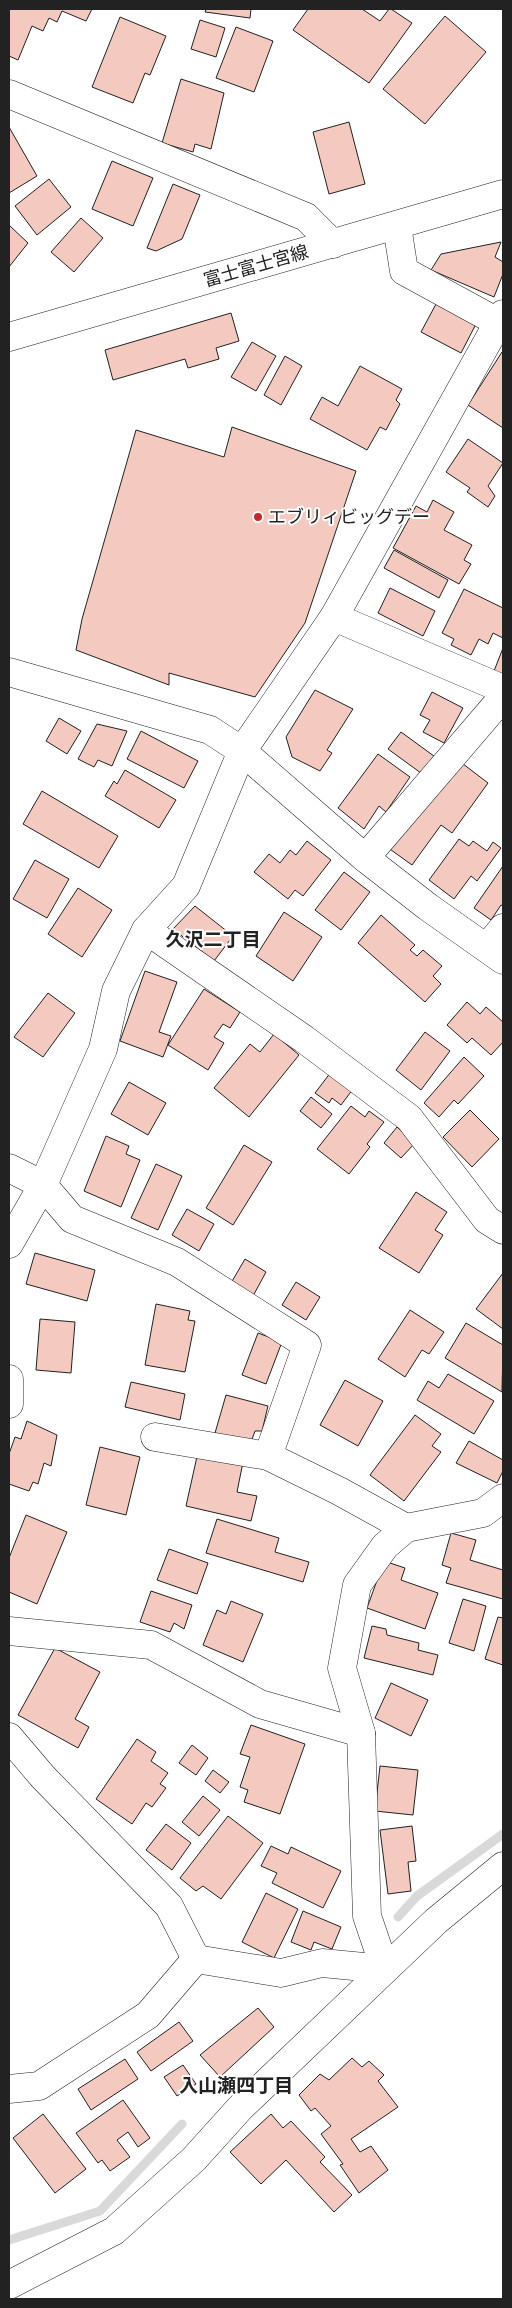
<svg xmlns="http://www.w3.org/2000/svg" width="512" height="2308" font-family="Jost,'Noto Sans JP',sans-serif">
	<style>
		.lines { fill: none; stroke-linecap: round; stroke-linejoin: round }
		.stream { stroke: #d9d9d9; stroke-width: 9 }
		.building { fill: #f3c9c0; stroke: #222 }
		.street-casing { stroke: #222; stroke-width: 29 }
		.secondary-casing { stroke: #222; stroke-width: 29 }
		.street { stroke: #fff; stroke-width: 28 }
		.secondary { stroke: #fff; stroke-width: 28 }
		.poi-dot { fill: #c62828; stroke: #fff; stroke-width: 2 }
		.labels { text-anchor: middle; dominant-baseline: central; stroke-width: 4; stroke-linejoin: round; paint-order: stroke }
		.street-label { font-size: 18px; fill: #222; stroke: #fff }
		.poi-label { font-size: 18px; fill: #222; stroke: #fff; text-anchor: start }
		.neighbourhood-label { font-size: 19px; font-weight: bold; fill: #222; stroke: #fff }
	</style>
	<rect width="100%" height="100%" fill="#fff"/>
	<g class="lines">
		<g class="stream">
			<path d="M 398,1917 L 417,1896 L 503,1834"/>
			<path d="M 9,2240 L 100,2211 L 182,2124"/>
		</g>
	</g>
	<g class="building">
		<path d="M 9,9 L 92,9 L 86,21 L 62,11 L 57,22 L 49,18 L 43,31 L 32,26 L 18,60 L 9,56 Z"/>
		<path d="M 206,9 L 251,9 L 250,18 L 205,12 Z"/>
		<path d="M 308,9 L 362,9 L 380,21 L 389,9 L 391,9 L 412,23 L 369,83 L 293,30 Z"/>
		<path d="M 445,16 L 486,52 L 425,124 L 383,89 Z"/>
		<path d="M 120,17 L 166,36 L 150,75 L 145,73 L 133,103 L 92,87 Z"/>
		<path d="M 200,20 L 225,28 L 216,57 L 191,49 Z"/>
		<path d="M 236,27 L 273,41 L 254,92 L 216,78 Z"/>
		<path d="M 181,79 L 224,93 L 211,149 L 195,144 L 193,152 L 162,143 Z"/>
		<path d="M 349,122 L 365,184 L 329,194 L 313,132 Z"/>
		<path d="M 9,127 L 37,176 L 9,193 Z"/>
		<path d="M 112,161 L 153,178 L 133,226 L 92,209 Z"/>
		<path d="M 49,179 L 71,207 L 37,235 L 15,206 Z"/>
		<path d="M 173,184 L 200,195 L 182,239 L 156,251 L 147,248 Z"/>
		<path d="M 81,218 L 103,238 L 74,272 L 51,252 Z"/>
		<path d="M 9,225 L 28,243 L 9,267 Z"/>
		<path d="M 501,242 L 495,257 L 503,262 L 503,274 L 494,297 L 431,270 L 441,254 Z"/>
		<path d="M 436,304 L 476,324 L 461,353 L 421,332 Z"/>
		<path d="M 231,313 L 239,341 L 216,348 L 219,359 L 188,368 L 185,359 L 113,380 L 105,350 Z"/>
		<path d="M 252,342 L 276,356 L 256,391 L 231,377 Z"/>
		<path d="M 502,352 L 503,353 L 503,428 L 468,405 Z"/>
		<path d="M 285,356 L 302,366 L 281,405 L 264,395 Z"/>
		<path d="M 360,366 L 402,389 L 396,400 L 400,404 L 386,430 L 380,427 L 367,450 L 310,419 L 322,397 L 338,406 Z"/>
		<path d="M 232,427 L 356,471 L 305,623 L 255,697 L 169,673 L 169,685 L 76,650 L 82,619 L 136,430 L 224,457 Z"/>
		<path d="M 468,439 L 503,463 L 488,486 L 495,496 L 488,507 L 467,492 L 470,488 L 446,472 Z"/>
		<path d="M 433,500 L 454,512 L 444,530 L 472,545 L 464,560 L 471,564 L 459,584 L 393,548 L 416,506 L 427,512 Z"/>
		<path d="M 394,550 L 448,580 L 439,598 L 384,568 Z"/>
		<path d="M 390,588 L 435,611 L 423,636 L 378,613 Z"/>
		<path d="M 464,589 L 503,608 L 503,638 L 493,633 L 488,644 L 479,639 L 471,655 L 451,645 L 454,639 L 442,633 Z"/>
		<path d="M 503,648 L 503,674 L 494,671 Z"/>
		<path d="M 315,690 L 353,709 L 327,750 L 332,753 L 320,771 L 292,757 L 286,737 Z"/>
		<path d="M 432,692 L 463,708 L 444,743 L 423,732 L 430,720 L 420,715 Z"/>
		<path d="M 59,718 L 81,731 L 67,754 L 46,741 Z"/>
		<path d="M 97,724 L 127,731 L 112,766 L 98,760 L 94,767 L 78,759 Z"/>
		<path d="M 141,731 L 198,761 L 184,788 L 127,759 Z"/>
		<path d="M 401,732 L 438,759 L 425,776 L 388,749 Z"/>
		<path d="M 378,754 L 410,777 L 386,812 L 379,806 L 364,829 L 338,808 Z"/>
		<path d="M 454,757 L 488,783 L 452,833 L 441,825 L 412,865 L 387,847 Z"/>
		<path d="M 125,770 L 176,800 L 159,828 L 105,796 L 114,781 L 117,784 Z"/>
		<path d="M 42,791 L 118,836 L 99,868 L 23,824 Z"/>
		<path d="M 459,839 L 469,846 L 473,841 L 487,851 L 493,842 L 501,848 L 477,881 L 471,876 L 454,899 L 429,880 Z"/>
		<path d="M 307,841 L 331,860 L 303,896 L 295,890 L 288,899 L 254,872 L 269,854 L 280,863 L 290,850 L 296,855 Z"/>
		<path d="M 35,860 L 69,879 L 47,918 L 13,899 Z"/>
		<path d="M 503,866 L 503,906 L 501,905 L 491,920 L 474,908 Z"/>
		<path d="M 344,872 L 370,892 L 341,930 L 315,910 Z"/>
		<path d="M 78,888 L 112,910 L 82,957 L 48,934 Z"/>
		<path d="M 195,906 L 233,936 L 214,961 L 173,929 Z"/>
		<path d="M 284,912 L 322,937 L 293,981 L 256,956 Z"/>
		<path d="M 381,915 L 415,945 L 410,950 L 417,956 L 423,950 L 442,966 L 433,976 L 441,984 L 425,1002 L 358,943 Z"/>
		<path d="M 145,971 L 177,982 L 159,1032 L 171,1036 L 163,1057 L 120,1041 Z"/>
		<path d="M 204,989 L 240,1012 L 230,1028 L 223,1024 L 214,1037 L 224,1043 L 208,1070 L 168,1045 Z"/>
		<path d="M 48,993 L 75,1013 L 43,1057 L 14,1037 Z"/>
		<path d="M 467,1002 L 480,1014 L 486,1007 L 503,1022 L 503,1042 L 491,1055 L 472,1038 L 467,1043 L 447,1025 Z"/>
		<path d="M 425,1032 L 450,1051 L 421,1090 L 396,1070 Z"/>
		<path d="M 274,1034 L 299,1055 L 249,1117 L 214,1088 L 250,1044 L 260,1052 Z"/>
		<path d="M 464,1057 L 484,1076 L 458,1104 L 454,1100 L 439,1117 L 424,1103 Z"/>
		<path d="M 331,1072 L 353,1089 L 341,1105 L 332,1098 L 329,1103 L 315,1093 Z"/>
		<path d="M 129,1082 L 166,1103 L 148,1135 L 111,1114 Z"/>
		<path d="M 311,1097 L 332,1114 L 321,1128 L 300,1111 Z"/>
		<path d="M 351,1106 L 365,1117 L 369,1111 L 384,1122 L 367,1144 L 370,1147 L 349,1174 L 317,1149 Z"/>
		<path d="M 470,1110 L 499,1139 L 472,1167 L 443,1137 Z"/>
		<path d="M 397,1127 L 415,1143 L 401,1158 L 384,1143 Z"/>
		<path d="M 106,1136 L 129,1146 L 126,1154 L 140,1160 L 121,1207 L 84,1191 Z"/>
		<path d="M 244,1145 L 272,1162 L 233,1225 L 206,1208 Z"/>
		<path d="M 156,1164 L 182,1176 L 158,1230 L 131,1218 Z"/>
		<path d="M 416,1192 L 447,1212 L 435,1230 L 443,1235 L 419,1273 L 379,1248 Z"/>
		<path d="M 187,1209 L 214,1224 L 199,1251 L 172,1235 Z"/>
		<path d="M 35,1253 L 95,1270 L 87,1301 L 26,1284 Z"/>
		<path d="M 245,1259 L 266,1272 L 253,1296 L 231,1283 Z"/>
		<path d="M 503,1273 L 503,1329 L 476,1309 Z"/>
		<path d="M 296,1282 L 320,1297 L 306,1320 L 282,1305 Z"/>
		<path d="M 156,1304 L 190,1311 L 188,1320 L 195,1321 L 185,1372 L 145,1365 Z"/>
		<path d="M 410,1310 L 444,1332 L 429,1354 L 422,1350 L 405,1377 L 378,1359 Z"/>
		<path d="M 40,1319 L 75,1322 L 71,1373 L 36,1370 Z"/>
		<path d="M 466,1323 L 503,1345 L 502,1392 L 445,1358 Z"/>
		<path d="M 258,1333 L 282,1342 L 266,1384 L 242,1375 Z"/>
		<path d="M 448,1374 L 494,1401 L 474,1434 L 417,1400 L 428,1381 L 439,1388 Z"/>
		<path d="M 345,1380 L 383,1401 L 358,1446 L 320,1425 Z"/>
		<path d="M 131,1382 L 185,1394 L 180,1420 L 125,1407 Z"/>
		<path d="M 226,1395 L 268,1406 L 262,1431 L 255,1431 L 251,1442 L 215,1433 Z"/>
		<path d="M 415,1415 L 441,1434 L 432,1446 L 441,1452 L 404,1501 L 370,1475 Z"/>
		<path d="M 27,1421 L 57,1435 L 51,1466 L 44,1463 L 38,1484 L 33,1482 L 29,1491 L 9,1484 L 9,1454 L 15,1437 L 21,1439 Z"/>
		<path d="M 469,1441 L 503,1460 L 503,1471 L 497,1483 L 456,1463 Z"/>
		<path d="M 100,1447 L 140,1457 L 126,1515 L 86,1505 Z"/>
		<path d="M 198,1452 L 243,1462 L 237,1492 L 257,1496 L 251,1521 L 186,1506 Z"/>
		<path d="M 26,1515 L 67,1532 L 37,1604 L 9,1592 L 9,1558 Z"/>
		<path d="M 217,1519 L 279,1538 L 275,1552 L 309,1562 L 303,1582 L 206,1553 Z"/>
		<path d="M 451,1533 L 476,1540 L 470,1560 L 503,1570 L 503,1599 L 446,1583 L 451,1568 L 442,1565 Z"/>
		<path d="M 169,1549 L 208,1563 L 197,1594 L 157,1580 Z"/>
		<path d="M 384,1561 L 405,1568 L 401,1580 L 438,1593 L 425,1629 L 367,1608 Z"/>
		<path d="M 151,1591 L 192,1605 L 184,1629 L 174,1623 L 170,1632 L 140,1622 Z"/>
		<path d="M 463,1599 L 486,1606 L 474,1651 L 449,1643 Z"/>
		<path d="M 231,1601 L 263,1614 L 243,1662 L 203,1645 L 217,1610 L 226,1614 Z"/>
		<path d="M 498,1617 L 503,1618 L 503,1665 L 485,1659 Z"/>
		<path d="M 372,1626 L 386,1629 L 387,1635 L 419,1643 L 418,1650 L 438,1655 L 433,1675 L 364,1658 Z"/>
		<path d="M 55,1648 L 100,1672 L 75,1719 L 89,1727 L 78,1748 L 18,1715 Z"/>
		<path d="M 391,1683 L 428,1700 L 411,1736 L 375,1718 Z"/>
		<path d="M 251,1725 L 305,1744 L 280,1814 L 244,1802 L 248,1790 L 240,1787 L 250,1757 L 240,1754 Z"/>
		<path d="M 137,1739 L 156,1752 L 151,1761 L 168,1773 L 160,1784 L 166,1788 L 152,1807 L 146,1803 L 132,1824 L 96,1799 Z"/>
		<path d="M 192,1745 L 208,1758 L 196,1775 L 179,1763 Z"/>
		<path d="M 380,1766 L 418,1770 L 413,1815 L 375,1811 Z"/>
		<path d="M 213,1770 L 229,1782 L 220,1793 L 205,1781 Z"/>
		<path d="M 203,1796 L 220,1810 L 199,1836 L 182,1822 Z"/>
		<path d="M 228,1816 L 263,1843 L 221,1899 L 203,1886 L 196,1891 L 180,1878 Z"/>
		<path d="M 166,1824 L 191,1843 L 172,1870 L 146,1850 Z"/>
		<path d="M 412,1826 L 416,1861 L 408,1862 L 411,1891 L 388,1894 L 380,1830 Z"/>
		<path d="M 271,1846 L 288,1854 L 291,1847 L 341,1871 L 323,1908 L 272,1883 L 277,1873 L 261,1866 Z"/>
		<path d="M 266,1893 L 298,1909 L 274,1958 L 242,1942 Z"/>
		<path d="M 303,1911 L 341,1927 L 332,1949 L 314,1942 L 311,1950 L 291,1942 Z"/>
		<path d="M 258,2008 L 274,2027 L 220,2077 L 200,2055 Z"/>
		<path d="M 179,2022 L 193,2041 L 151,2071 L 137,2052 Z"/>
		<path d="M 352,2058 L 362,2067 L 369,2061 L 384,2075 L 378,2081 L 398,2107 L 351,2139 L 360,2152 L 371,2146 L 388,2170 L 359,2193 L 340,2165 L 343,2164 L 321,2134 L 331,2126 L 315,2108 L 311,2111 L 299,2095 L 320,2074 L 329,2080 Z"/>
		<path d="M 125,2059 L 138,2079 L 91,2110 L 78,2089 Z"/>
		<path d="M 183,2065 L 196,2084 L 177,2096 L 164,2077 Z"/>
		<path d="M 123,2100 L 150,2138 L 138,2147 L 128,2132 L 117,2140 L 130,2157 L 110,2171 L 102,2160 L 98,2163 L 76,2133 Z"/>
		<path d="M 43,2114 L 86,2169 L 55,2193 L 13,2138 Z"/>
		<path d="M 271,2114 L 283,2128 L 291,2121 L 325,2157 L 320,2162 L 352,2195 L 334,2212 L 286,2160 L 261,2184 L 230,2152 Z"/>
	</g>
	<g class="lines">
		<g class="street-casing">
			<g id="street">
				<path d="M 9,94 L 306,217 L 333,244"/>
				<path d="M 397,226 L 404,271 L 503,325"/>
				<path d="M 334,617 L 503,689"/>
				<path d="M 365,858 L 503,697"/>
				<path d="M 146,930 L 304,1039 L 409,1118 L 487,1220 L 503,1230"/>
				<path d="M 487,947 L 503,928"/>
				<path d="M 9,1168 L 43,1185 L 72,1219 L 177,1262 L 307,1345 L 268,1456"/>
				<path d="M 9,1244 L 43,1185 L 103,1049 L 116,991 L 146,930 L 186,886 L 242,751 L 334,617 L 503,314"/>
				<path d="M 9,1379 L 9,1404"/>
				<path d="M 155,1437 L 268,1456 L 339,1491 L 406,1528"/>
				<path d="M 9,1631 L 151,1645 L 260,1704 L 361,1733"/>
				<path d="M 9,1737 L 43,1777 L 169,1906 L 196,1959"/>
				<path d="M 9,2089 L 39,2086 L 148,2015 L 196,1959 L 281,1973 L 322,1963 L 385,1969 L 367,1916 L 361,1733 L 342,1668 L 357,1585 L 385,1546 L 406,1528 L 483,1513 L 503,1498"/>
				<path d="M 9,2285 L 114,2231 L 194,2159 L 240,2108 L 436,1921 L 503,1866"/>
			</g>
		</g>
		<g class="secondary-casing">
			<g id="secondary">
				<path d="M 9,337 L 503,194"/>
				<path d="M 9,672 L 210,730 L 242,751 L 365,858 L 428,907 L 503,960"/>
			</g>
		</g>
		<use href="#street" class="street"/>
		<use href="#secondary" class="secondary"/>
	</g>
	<circle class="poi-dot" cx="258" cy="517" r="5"/>
	<g class="labels">
		<g class="street-label">
			<text transform="translate(256 266) rotate(-16)">富士富士宮線</text>
		</g>
		<g class="poi-label">
			<text x="268" y="517">エブリィビッグデー</text>
		</g>
		<g class="neighbourhood-label">
			<text x="213" y="939">久沢二丁目</text>
			<text x="236" y="2085">入山瀬四丁目</text>
		</g>
	</g>
	<rect width="512" height="2308" fill="none" stroke="#222222" stroke-width="20"/>
</svg>
